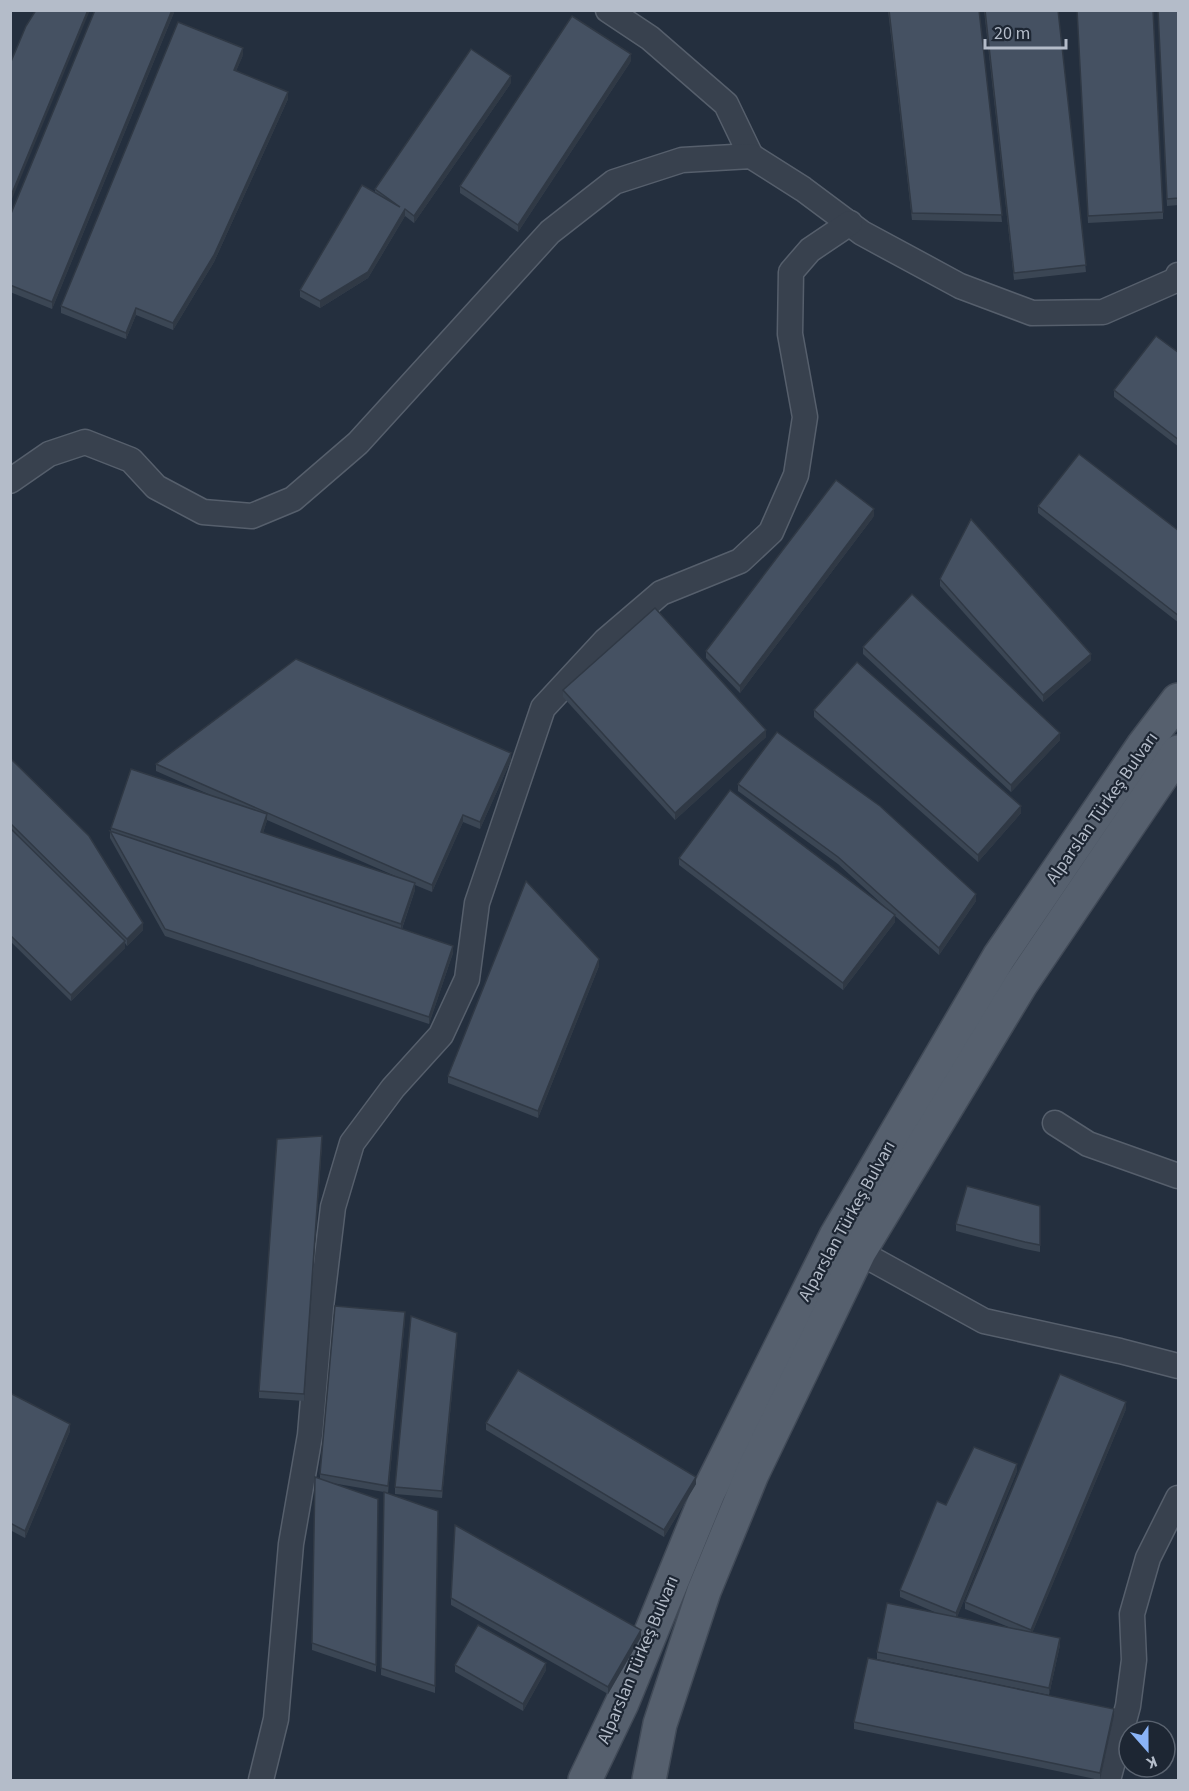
<svg xmlns="http://www.w3.org/2000/svg" width="1189" height="1791" font-family="'Source Sans 3',sans-serif">
	<style>
		.lines { fill: none; stroke-linecap: round; stroke-linejoin: round }
		.minor-casing { stroke: #565f6c; stroke-width: 27 }
		.primary-casing { stroke: #414a57; stroke-width: 36 }
		.minor { stroke: #38414e; stroke-width: 24 }
		.primary { stroke: #56606e; stroke-width: 33 }
		.wall { fill: #3b4654; fill-rule: evenodd }
		.shaded-wall { fill: #303945 }
		.building { fill: #455162; stroke: #303945; stroke-width: 1.5 }
		.labels { text-anchor: middle; dominant-baseline: central; stroke-width: 4.5; stroke-linejoin: round; paint-order: stroke }
		.street-label { font-size: 18px; fill: #b4bcc9; stroke: #1d2633 }
	</style>
	<rect width="100%" height="100%" fill="#242f3e"/>
	<g class="lines">
		<g class="minor-casing">
			<g id="minor">
				<path d="M 608,10 L 650,38 L 726,104 L 751,156"/>
				<path d="M 10,481 L 49,454 L 85,442 L 131,460 L 156,487 L 203,512 L 252,516 L 293,499 L 358,443 L 550,232 L 614,182 L 682,160 L 751,156 L 803,189 L 862,233 L 960,286 L 1032,313 L 1103,312 L 1176,280 L 1178,275"/>
				<path d="M 1055,1123 L 1088,1144 L 1178,1176"/>
				<path d="M 859,1252 L 984,1321 L 1120,1351 L 1178,1366"/>
				<path d="M 261,1780 L 276,1719 L 291,1544 L 310,1435 L 321,1307 L 333,1207 L 352,1143 L 393,1088 L 441,1035 L 467,979 L 477,903 L 543,708 L 606,640 L 661,593 L 740,561 L 771,532 L 796,475 L 805,417 L 790,334 L 791,272 L 810,250 L 850,223"/>
				<path d="M 1108,1780 L 1128,1706 L 1134,1660 L 1132,1614 L 1148,1558 L 1178,1498"/>
			</g>
		</g>
		<g class="primary-casing">
			<g id="primary">
				<path d="M 585,1780 L 622,1703 L 708,1493 L 836,1236 L 999,957 L 1143,746 L 1178,700"/>
				<path d="M 649,1780 L 660,1724 L 704,1591 L 752,1474 L 859,1252 L 1021,984 L 1178,752"/>
			</g>
		</g>
		<use href="#minor" class="minor"/>
		<use href="#primary" class="primary"/>
	</g>
	<g class="wall">
		<path d="M 95,10 L 175,10 L 52,309 L 10,292 L 10,216 Z"/>
		<path d="M 888,10 L 979,10 L 1002,222 L 912,220 Z"/>
		<path d="M 984,10 L 1058,10 L 1086,272 L 1014,280 Z"/>
		<path d="M 1077,10 L 1163,212 L 1163,219 L 1088,223 Z"/>
		<path d="M 1158,10 L 1179,10 L 1179,205 L 1167,206 Z"/>
		<path d="M 243,55 L 236,71 L 288,99 L 214,262 L 173,330 L 136,315 L 126,339 L 61,313 L 61,306 Z"/>
		<path d="M 631,61 L 518,232 L 460,193 L 460,186 Z"/>
		<path d="M 511,83 L 414,223 L 405,216 L 368,278 L 320,308 L 300,297 L 300,290 L 375,192 L 375,189 Z"/>
		<path d="M 1179,353 L 1179,447 L 1114,397 L 1114,390 Z"/>
		<path d="M 1038,506 L 1179,531 L 1179,623 L 1038,513 Z"/>
		<path d="M 874,516 L 740,693 L 706,658 L 706,651 Z"/>
		<path d="M 940,579 L 1091,660 L 1043,702 L 940,586 Z"/>
		<path d="M 863,647 L 1060,740 L 1011,792 L 863,654 Z"/>
		<path d="M 563,690 L 766,737 L 675,820 L 563,697 Z"/>
		<path d="M 814,710 L 1021,813 L 978,862 L 814,717 Z"/>
		<path d="M 10,758 L 143,930 L 127,946 L 125,943 L 125,948 L 71,1001 L 10,941 Z"/>
		<path d="M 511,760 L 480,829 L 463,822 L 432,892 L 415,885 L 415,890 L 402,929 L 453,953 L 429,1024 L 165,936 L 110,838 L 110,831 L 111,831 L 111,828 L 215,797 L 156,771 L 156,764 ZM 267,820 L 402,879 L 263,833 Z"/>
		<path d="M 738,784 L 976,901 L 939,955 L 895,916 L 895,922 L 843,990 L 679,865 L 679,858 L 894,915 L 838,864 L 738,791 Z"/>
		<path d="M 599,966 L 538,1118 L 448,1083 L 448,1076 Z"/>
		<path d="M 322,1143 L 304,1401 L 259,1398 L 259,1391 Z"/>
		<path d="M 1040,1206 L 1040,1252 L 1025,1249 L 956,1231 L 956,1224 Z"/>
		<path d="M 405,1319 L 388,1493 L 384,1492 L 438,1511 L 435,1693 L 381,1675 L 384,1492 L 332,1483 L 378,1499 L 376,1672 L 312,1650 L 315,1477 L 320,1479 L 320,1474 Z"/>
		<path d="M 457,1340 L 442,1498 L 395,1494 L 395,1487 Z"/>
		<path d="M 10,1393 L 70,1431 L 25,1538 L 10,1530 Z"/>
		<path d="M 1126,1409 L 1032,1633 L 1060,1645 L 1049,1695 L 877,1659 L 877,1652 L 939,1614 L 900,1597 L 900,1590 L 946,1505 L 1017,1471 L 957,1617 L 1011,1628 L 965,1609 L 965,1602 Z"/>
		<path d="M 486,1423 L 696,1484 L 664,1537 L 486,1430 Z"/>
		<path d="M 451,1598 L 641,1637 L 608,1694 L 451,1605 Z"/>
		<path d="M 455,1665 L 546,1670 L 523,1711 L 455,1672 Z"/>
		<path d="M 1114,1716 L 1100,1780 L 854,1729 L 854,1722 Z"/>
	</g>
	<g class="shaded-wall">
		<path d="M 88,10 L 90,10 L 10,204 L 10,198 Z"/>
		<path d="M 172,10 L 175,10 L 52,309 L 52,302 Z"/>
		<path d="M 243,48 L 243,55 L 234,76 L 234,70 Z"/>
		<path d="M 631,54 L 631,61 L 518,232 L 518,225 Z"/>
		<path d="M 511,76 L 511,83 L 414,223 L 414,216 Z"/>
		<path d="M 288,92 L 288,99 L 214,262 L 173,330 L 173,323 Z"/>
		<path d="M 405,209 L 405,216 L 368,278 L 320,308 L 320,301 Z"/>
		<path d="M 136,308 L 136,315 L 126,339 L 126,333 Z"/>
		<path d="M 874,509 L 874,516 L 740,693 L 740,686 Z"/>
		<path d="M 1091,654 L 1091,660 L 1043,702 L 1043,695 Z"/>
		<path d="M 766,730 L 766,737 L 675,820 L 675,813 Z"/>
		<path d="M 1060,733 L 1060,740 L 1011,792 L 1011,785 Z"/>
		<path d="M 511,753 L 511,760 L 480,829 L 480,822 Z"/>
		<path d="M 1021,806 L 1021,813 L 978,862 L 978,855 Z"/>
		<path d="M 267,814 L 267,821 L 261,839 L 261,832 Z"/>
		<path d="M 463,815 L 463,822 L 432,892 L 432,885 Z"/>
		<path d="M 415,883 L 415,890 L 401,931 L 401,924 Z"/>
		<path d="M 976,894 L 976,901 L 939,955 L 939,948 Z"/>
		<path d="M 895,915 L 895,922 L 843,990 L 843,983 Z"/>
		<path d="M 143,923 L 143,930 L 127,946 L 127,939 Z"/>
		<path d="M 125,941 L 125,948 L 71,1001 L 71,995 Z"/>
		<path d="M 453,946 L 453,953 L 429,1024 L 429,1017 Z"/>
		<path d="M 599,959 L 599,966 L 538,1118 L 538,1111 Z"/>
		<path d="M 322,1136 L 322,1143 L 304,1401 L 304,1394 Z"/>
		<path d="M 405,1312 L 405,1319 L 388,1493 L 388,1486 Z"/>
		<path d="M 457,1333 L 457,1340 L 442,1498 L 442,1491 Z"/>
		<path d="M 1126,1402 L 1126,1409 L 1031,1636 L 1031,1630 Z"/>
		<path d="M 70,1424 L 70,1431 L 25,1538 L 25,1531 Z"/>
		<path d="M 1017,1464 L 1017,1471 L 956,1620 L 956,1613 Z"/>
		<path d="M 696,1477 L 696,1484 L 664,1537 L 664,1530 Z"/>
		<path d="M 641,1630 L 641,1637 L 608,1694 L 608,1687 Z"/>
		<path d="M 1060,1638 L 1060,1645 L 1049,1695 L 1049,1688 Z"/>
		<path d="M 546,1663 L 546,1670 L 523,1711 L 523,1704 Z"/>
		<path d="M 1114,1709 L 1114,1716 L 1100,1780 L 1100,1773 Z"/>
	</g>
	<g class="building">
		<path d="M 36,10 L 88,10 L 10,198 L 10,64 L 26,26 Z"/>
		<path d="M 95,10 L 172,10 L 52,302 L 10,285 L 10,216 Z"/>
		<path d="M 889,10 L 979,10 L 1002,215 L 912,213 Z"/>
		<path d="M 985,10 L 1058,10 L 1086,265 L 1014,273 Z"/>
		<path d="M 1077,10 L 1153,10 L 1163,212 L 1088,216 Z"/>
		<path d="M 1158,10 L 1179,10 L 1179,198 L 1167,199 Z"/>
		<path d="M 572,16 L 631,54 L 518,225 L 460,186 Z"/>
		<path d="M 178,22 L 243,48 L 234,70 L 288,92 L 214,255 L 173,323 L 136,308 L 126,333 L 61,306 Z"/>
		<path d="M 471,49 L 511,76 L 414,216 L 405,209 L 368,272 L 320,301 L 300,290 L 362,185 L 400,207 L 375,189 Z"/>
		<path d="M 1156,336 L 1179,353 L 1179,440 L 1114,390 Z"/>
		<path d="M 1079,454 L 1179,531 L 1179,616 L 1038,506 Z"/>
		<path d="M 836,480 L 874,509 L 740,686 L 706,651 Z"/>
		<path d="M 971,519 L 1091,654 L 1043,695 L 940,579 Z"/>
		<path d="M 912,594 L 1060,733 L 1011,785 L 863,647 Z"/>
		<path d="M 655,608 L 766,730 L 675,813 L 563,690 Z"/>
		<path d="M 296,659 L 511,753 L 480,822 L 463,815 L 432,885 L 156,764 Z"/>
		<path d="M 857,662 L 1021,806 L 978,855 L 814,710 Z"/>
		<path d="M 777,732 L 880,806 L 976,894 L 939,948 L 838,857 L 738,784 Z"/>
		<path d="M 10,758 L 89,836 L 143,923 L 127,939 L 10,823 Z"/>
		<path d="M 131,769 L 267,814 L 261,832 L 415,883 L 401,924 L 111,828 Z"/>
		<path d="M 730,790 L 895,915 L 843,983 L 679,858 Z"/>
		<path d="M 10,828 L 125,941 L 71,995 L 10,935 Z"/>
		<path d="M 110,831 L 453,946 L 429,1017 L 165,929 Z"/>
		<path d="M 526,881 L 599,959 L 538,1111 L 448,1076 Z"/>
		<path d="M 322,1136 L 304,1394 L 259,1391 L 277,1139 Z"/>
		<path d="M 967,1186 L 1040,1206 L 1040,1245 L 1025,1242 L 956,1224 Z"/>
		<path d="M 335,1306 L 405,1312 L 388,1486 L 320,1474 Z"/>
		<path d="M 411,1316 L 457,1333 L 442,1491 L 395,1487 Z"/>
		<path d="M 518,1370 L 696,1477 L 664,1530 L 486,1423 Z"/>
		<path d="M 1060,1374 L 1126,1402 L 1031,1630 L 965,1602 Z"/>
		<path d="M 10,1393 L 70,1424 L 25,1531 L 10,1523 Z"/>
		<path d="M 974,1447 L 1017,1464 L 956,1613 L 900,1590 L 937,1501 L 946,1505 Z"/>
		<path d="M 315,1477 L 378,1499 L 376,1665 L 312,1643 Z"/>
		<path d="M 384,1492 L 438,1511 L 435,1686 L 381,1668 Z"/>
		<path d="M 455,1525 L 641,1630 L 608,1687 L 451,1598 Z"/>
		<path d="M 887,1603 L 1060,1638 L 1049,1688 L 877,1652 Z"/>
		<path d="M 478,1625 L 546,1663 L 523,1704 L 455,1665 Z"/>
		<path d="M 868,1658 L 1114,1709 L 1100,1773 L 854,1722 Z"/>
	</g>
	<g class="labels">
		<g class="street-label">
			<text transform="translate(1102 808) rotate(-55)">Alparslan Türkeş Bulvarı</text>
			<text transform="translate(847 1221) rotate(-61)">Alparslan Türkeş Bulvarı</text>
			<text transform="translate(638 1660) rotate(-67)">Alparslan Türkeş Bulvarı</text>
		</g>
	</g>
	<rect width="1189" height="1791" fill="none" stroke="#b4bcc9" stroke-width="24"/>
	<g transform="translate(1147 1749) rotate(159)"><circle r="28" fill="#1d2633" stroke="#59626f" stroke-width="1.5"/>
	<path d="M0-4.5L10 22L0 15L-10 22Z" fill="#8ab4f8"/>
	<text y="-9" font-size="16" font-weight="bold" text-anchor="middle" fill="#b4bcc9">K</text>
	</g>
	<path d="M985 39v9h81v-9" fill="none" stroke="#b4bcc9" stroke-width="3"/>
	<text x="994" y="39" font-size="18" fill="#b4bcc9" stroke="#1d2633" stroke-width="4.5" paint-order="stroke">20 m</text>
</svg>
